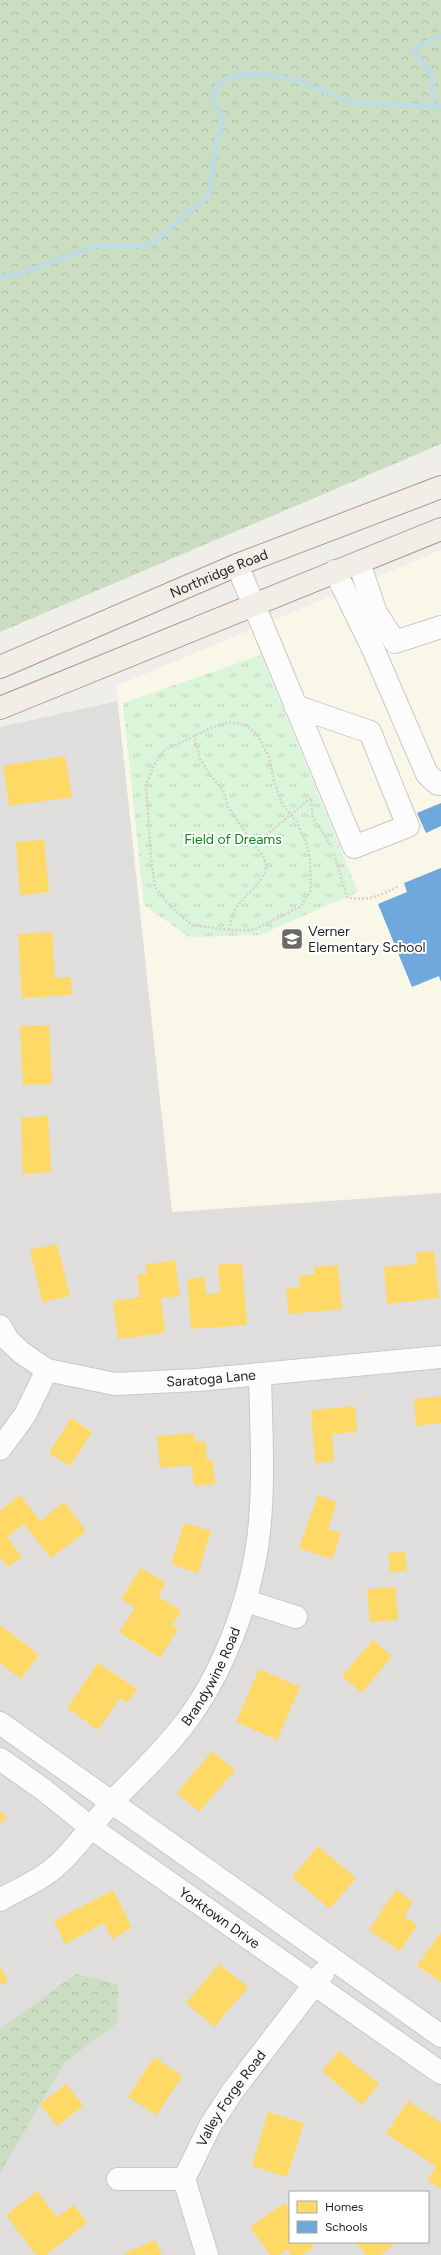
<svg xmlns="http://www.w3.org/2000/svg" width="441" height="2255" font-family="Figtree,sans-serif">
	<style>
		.residential { fill: #dfdedc; fill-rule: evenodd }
		.education { fill: #f8f7e8 }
		.forest { fill: url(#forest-crowns) }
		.park { fill: url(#park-tufts) }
		.homes { fill: #ffd966 }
		.schools { fill: #6fa8dc }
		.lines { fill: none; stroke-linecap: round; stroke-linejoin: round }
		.stream { stroke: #bfdbe3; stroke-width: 5 }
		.minor-casing { stroke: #c9c8c7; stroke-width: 24 }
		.major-casing { stroke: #a79c86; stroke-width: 24 }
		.path { stroke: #dccecd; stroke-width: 2.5; stroke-dasharray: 2 2; stroke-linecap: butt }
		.minor { stroke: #fdfcfc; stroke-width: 22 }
		.major { stroke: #f3ede7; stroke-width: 22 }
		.labels { text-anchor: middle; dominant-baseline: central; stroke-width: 4; stroke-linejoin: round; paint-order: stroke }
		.street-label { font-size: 14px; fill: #222; stroke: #fff }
		.park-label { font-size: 14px; fill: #0c8416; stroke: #fff }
		.poi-label { font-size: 14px; fill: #222; stroke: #fff; text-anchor: start }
	</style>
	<defs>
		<pattern id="forest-crowns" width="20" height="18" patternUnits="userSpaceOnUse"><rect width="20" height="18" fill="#cbdec1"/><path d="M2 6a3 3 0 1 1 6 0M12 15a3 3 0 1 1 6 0" fill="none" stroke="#aebea6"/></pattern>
		<pattern id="park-tufts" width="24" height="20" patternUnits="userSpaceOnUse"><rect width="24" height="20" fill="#daf5da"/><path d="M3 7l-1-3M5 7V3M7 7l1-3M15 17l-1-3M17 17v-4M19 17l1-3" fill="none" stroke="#bbd2bb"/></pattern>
	</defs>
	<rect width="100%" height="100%" fill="#f0eeeb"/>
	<path class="residential" d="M 118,701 L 173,1212 L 441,1193 L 441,2255 L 0,2255 L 0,727 ZM 290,2192 L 428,2192 L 428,2242 L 290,2242 Z"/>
	<path class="education" d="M 441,550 L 441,1193 L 172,1212 L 116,686 Z"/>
	<g class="forest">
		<path d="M 0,0 L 441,0 L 441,444 L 0,632 Z"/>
		<path d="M 76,1974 L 118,1984 L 117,2023 L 65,2062 L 0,2173 L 0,2029 Z"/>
	</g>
	<path class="park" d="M 261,655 L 358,892 L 260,935 L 189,937 L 144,905 L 123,703 Z"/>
	<g class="homes">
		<path d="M 65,756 L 72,797 L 9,806 L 3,766 Z"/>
		<path d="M 44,840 L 49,892 L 20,895 L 16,842 Z"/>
		<path d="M 52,932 L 55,978 L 71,977 L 72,995 L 22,998 L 18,934 Z"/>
		<path d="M 49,1025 L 52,1084 L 23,1085 L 20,1026 Z"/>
		<path d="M 48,1116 L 51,1172 L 23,1174 L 21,1118 Z"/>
		<path d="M 57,1244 L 70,1296 L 42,1302 L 30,1250 Z"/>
		<path d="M 434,1251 L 439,1298 L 387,1304 L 384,1267 L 417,1264 L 416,1253 Z"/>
		<path d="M 175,1260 L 180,1296 L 161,1298 L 165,1333 L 118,1339 L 113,1301 L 140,1297 L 137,1275 L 147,1274 L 145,1265 Z"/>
		<path d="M 242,1263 L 247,1325 L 191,1329 L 187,1279 L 205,1277 L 206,1294 L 220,1293 L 218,1265 Z"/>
		<path d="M 338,1265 L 342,1309 L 289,1314 L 286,1289 L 300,1287 L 299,1276 L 315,1274 L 314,1267 Z"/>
		<path d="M 441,1396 L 441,1423 L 416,1426 L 414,1399 Z"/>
		<path d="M 355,1406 L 357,1432 L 332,1434 L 334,1461 L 315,1463 L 311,1410 Z"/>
		<path d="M 71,1418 L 92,1432 L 70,1466 L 49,1453 Z"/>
		<path d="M 194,1433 L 195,1442 L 205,1441 L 207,1460 L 213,1460 L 215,1484 L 194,1486 L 192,1465 L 160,1468 L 157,1436 Z"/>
		<path d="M 20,1495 L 40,1521 L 64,1502 L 86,1531 L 51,1558 L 24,1524 L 7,1537 L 22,1557 L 8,1567 L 0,1557 L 0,1511 Z"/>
		<path d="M 318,1495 L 337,1502 L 328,1529 L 341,1533 L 332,1559 L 299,1548 Z"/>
		<path d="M 184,1523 L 211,1531 L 198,1573 L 171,1564 Z"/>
		<path d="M 405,1552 L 407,1571 L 390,1572 L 388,1553 Z"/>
		<path d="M 141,1568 L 166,1583 L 158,1596 L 181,1611 L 172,1626 L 178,1629 L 160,1658 L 119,1632 L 135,1608 L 121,1599 Z"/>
		<path d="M 395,1587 L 398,1620 L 370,1622 L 367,1589 Z"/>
		<path d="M 0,1625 L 39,1655 L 21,1679 L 0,1663 Z"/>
		<path d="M 373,1640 L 392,1656 L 362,1693 L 342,1676 Z"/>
		<path d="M 98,1663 L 137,1689 L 127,1703 L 120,1698 L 98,1730 L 67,1708 Z"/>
		<path d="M 259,1669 L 300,1687 L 277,1740 L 236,1722 Z"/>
		<path d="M 212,1751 L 235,1770 L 199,1812 L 177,1793 Z"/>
		<path d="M 0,1810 L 7,1818 L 0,1823 Z"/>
		<path d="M 318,1846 L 356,1878 L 330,1909 L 292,1877 Z"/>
		<path d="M 113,1890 L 132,1928 L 112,1939 L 104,1923 L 65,1944 L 54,1921 Z"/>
		<path d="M 396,1890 L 413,1902 L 404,1916 L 417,1925 L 400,1951 L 369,1930 Z"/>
		<path d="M 441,1932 L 441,1982 L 417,1966 Z"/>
		<path d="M 219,1964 L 248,1987 L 214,2027 L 186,2003 Z"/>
		<path d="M 0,1966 L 8,1981 L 0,1985 Z"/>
		<path d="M 339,2051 L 379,2084 L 362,2105 L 322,2071 Z"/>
		<path d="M 154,2057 L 182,2076 L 157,2115 L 128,2097 Z"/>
		<path d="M 66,2084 L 83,2106 L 57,2126 L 40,2104 Z"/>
		<path d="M 408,2101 L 441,2123 L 441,2189 L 427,2180 L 436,2167 L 386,2133 Z"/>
		<path d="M 268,2112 L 304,2123 L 287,2177 L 252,2166 Z"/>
		<path d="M 37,2191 L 57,2217 L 74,2205 L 87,2223 L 46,2255 L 36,2255 L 6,2215 Z"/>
		<path d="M 284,2203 L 290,2211 L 290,2242 L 311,2242 L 314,2247 L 302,2255 L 291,2255 L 287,2249 L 279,2255 L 270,2255 L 250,2227 Z"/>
		<path d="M 155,2240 L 162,2255 L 126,2255 L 125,2253 Z"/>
		<path d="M 355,2242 L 396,2242 L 381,2255 L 366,2255 Z"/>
	</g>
	<g class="schools">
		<path d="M 441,803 L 441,826 L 426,833 L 417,813 Z"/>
		<path d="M 441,868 L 441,982 L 439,976 L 412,987 L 378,904 L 407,892 L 404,883 Z"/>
	</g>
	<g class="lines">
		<g class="stream">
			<path d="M 433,107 L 433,77 L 412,49 L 441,36"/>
			<path d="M 0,277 L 22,273 L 97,246 L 149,246 L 209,195 L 217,140 L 223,120 L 213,98 L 218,83 L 237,75 L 264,74 L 298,81 L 350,102 L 441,107"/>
		</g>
		<g class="minor-casing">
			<g id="minor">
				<path d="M 359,563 L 376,613 L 395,642 L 441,627"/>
				<path d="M 237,565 C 277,659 315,753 354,847 L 408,826 L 370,732 L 295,706"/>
				<path d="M 335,571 L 374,651 L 427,774 L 438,784 L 441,784"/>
				<path id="s1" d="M 0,1326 L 8,1340 L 22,1353 L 47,1370 L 115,1384 L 197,1380 L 441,1357"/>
				<path d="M 0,1449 L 25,1415 L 47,1370"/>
				<path d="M 246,1601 L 296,1617"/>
				<path d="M 0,1723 L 441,2036"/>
				<path id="s2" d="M 0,1759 L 44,1790 L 90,1827 L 441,2073"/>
				<path id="s3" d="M 0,1900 C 17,1890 39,1881 54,1868 C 77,1849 93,1822 114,1800 C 139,1774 166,1749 188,1719 C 227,1666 255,1587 260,1521 C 264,1473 261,1423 260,1374"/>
				<path d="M 118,2179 L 184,2179"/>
				<path id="s4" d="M 207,2255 L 184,2179 L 210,2126 L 232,2092 L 323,1973"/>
			</g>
		</g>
		<g class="major-casing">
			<g id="major">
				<path id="s5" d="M 0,667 L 237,565 L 441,487"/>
				<path d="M 0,708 L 441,529"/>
			</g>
		</g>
		<g class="path">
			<path d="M 229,722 L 245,725 L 257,734 L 269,757 L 274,781 L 282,804 L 297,823 L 306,842 L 310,858 L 311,890 L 300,907 L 253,930 L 229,930 L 192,925 L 170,906 L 155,887 L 151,858 L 146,785 L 154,765 L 165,750 L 213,727 Z"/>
			<path d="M 194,735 L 200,759 L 210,775 L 223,790 L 228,807 L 254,845"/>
			<path d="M 334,854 L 347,897 C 368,902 381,895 399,886"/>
			<path d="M 229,930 C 231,920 233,912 239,904 C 248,892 271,877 265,860 C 263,854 257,849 254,845 L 311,798 L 313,818 L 332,847"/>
		</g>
		<use href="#minor" class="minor"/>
		<use href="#major" class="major"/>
	</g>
	<defs>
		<g id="school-square" transform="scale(1.15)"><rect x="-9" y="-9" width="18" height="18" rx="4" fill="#6a6968" stroke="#fff"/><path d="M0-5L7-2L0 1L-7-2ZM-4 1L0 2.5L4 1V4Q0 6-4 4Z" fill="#fff"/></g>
	</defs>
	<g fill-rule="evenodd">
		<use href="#school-square" x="292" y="939"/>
	</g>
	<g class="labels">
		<g class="street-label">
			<text stroke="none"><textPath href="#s5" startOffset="238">Northridge Road</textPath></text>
			<text stroke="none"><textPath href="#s1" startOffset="231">Saratoga Lane</textPath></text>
			<text stroke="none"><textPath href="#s3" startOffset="312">Brandywine Road</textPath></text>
			<text stroke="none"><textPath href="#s2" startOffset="271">Yorktown Drive</textPath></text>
			<text stroke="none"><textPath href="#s4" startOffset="173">Valley Forge Road</textPath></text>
		</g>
		<g class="park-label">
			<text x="233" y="839">Field of Dreams</text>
		</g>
		<g class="poi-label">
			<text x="308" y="931">Verner<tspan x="308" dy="16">Elementary School</tspan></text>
		</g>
	</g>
	<rect x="289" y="2191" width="140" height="52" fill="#ffffff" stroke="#a7a7a7"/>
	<rect x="297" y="2201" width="20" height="12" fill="#ffd966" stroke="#a7a7a7"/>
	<text x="325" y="2211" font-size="12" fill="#222222">Homes</text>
	<rect x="297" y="2221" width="20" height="12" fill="#6fa8dc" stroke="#a7a7a7"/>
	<text x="325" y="2231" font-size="12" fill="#222222">Schools</text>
</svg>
